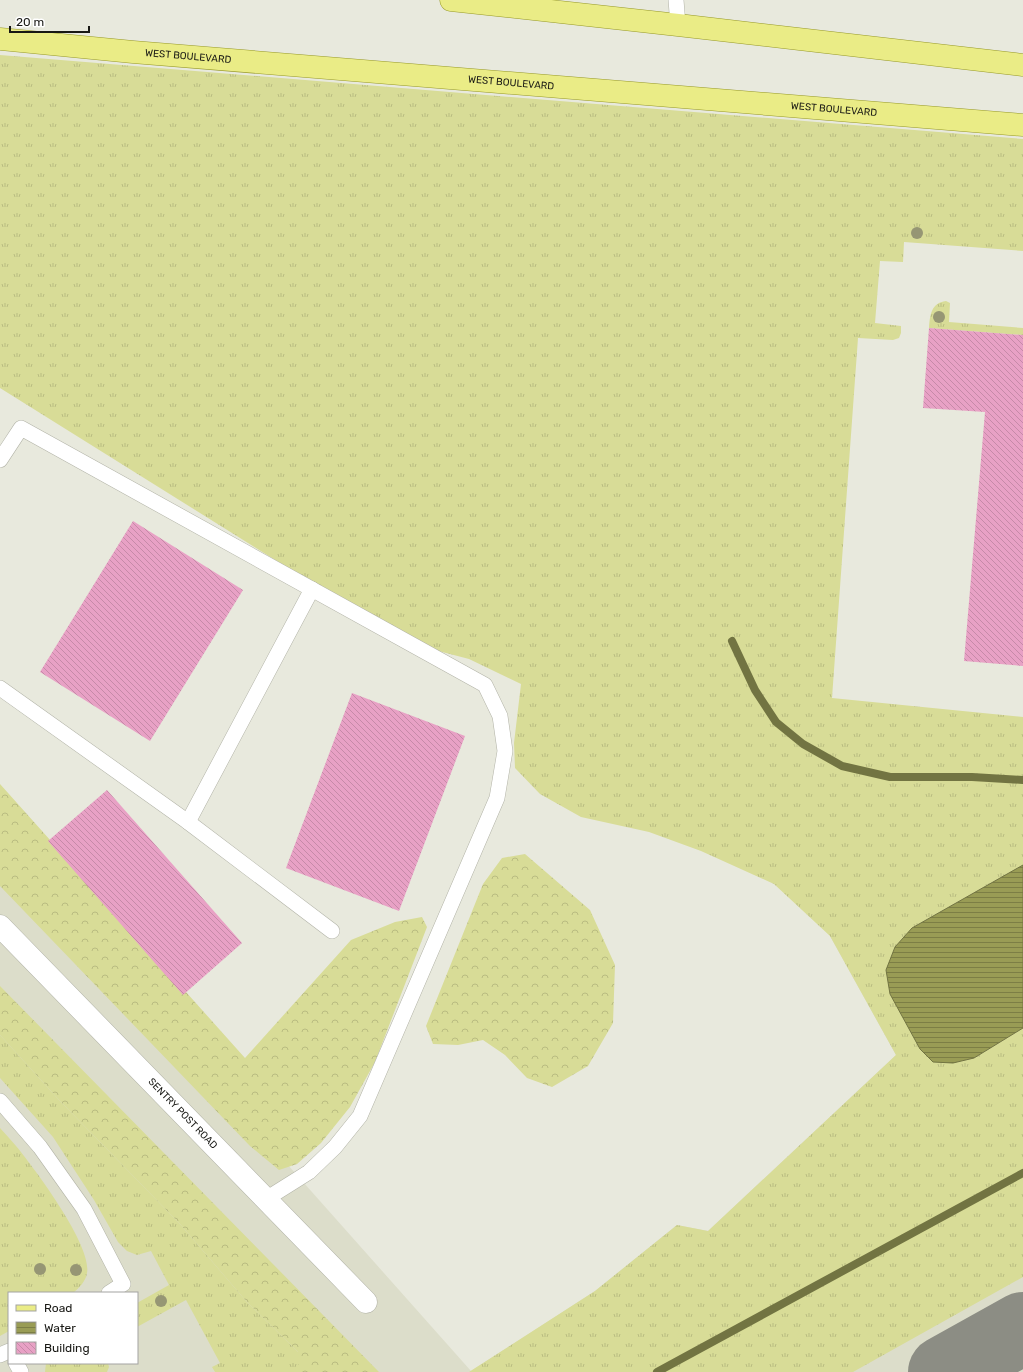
<svg xmlns="http://www.w3.org/2000/svg" width="1023" height="1372" font-family="Rubik,sans-serif">
	<style>
		.built { fill: #dcddca; fill-rule: evenodd }
		.grass { fill: url(#grass-tufts) }
		.forest { fill: url(#forest-crowns) }
		.water { fill: url(#water-rules); stroke: #727442 }
		.lines { fill: none; stroke-linecap: round; stroke-linejoin: round }
		.stream { stroke: #727442; stroke-width: 8 }
		.taxiway { stroke: #8c8d84; stroke-width: 72 }
		.building { fill: url(#building-back-hatch) }
		.service-casing { stroke: #b2b3a7; stroke-width: 16 }
		.minor-casing { stroke: #b2b3a7; stroke-width: 23 }
		.primary-casing { stroke: #97992a; stroke-width: 23 }
		.service { stroke: #fff; stroke-width: 15 }
		.minor { stroke: #fff; stroke-width: 22 }
		.primary { stroke: #eaec86; stroke-width: 22 }
		.tree { fill: #969674 }
		.labels { text-anchor: middle; dominant-baseline: central; stroke-width: 3.5; stroke-linejoin: round; paint-order: stroke }
		.street-label { font-size: 10px; fill: #181814; stroke: #fff }
	</style>
	<defs>
		<pattern id="grass-tufts" width="24" height="20" patternUnits="userSpaceOnUse"><rect width="24" height="20" fill="#d8dc97"/><path d="M3 7l-1-3M5 7V3M7 7l1-3M15 17l-1-3M17 17v-4M19 17l1-3" fill="none" stroke="#b9bc81"/></pattern>
		<pattern id="forest-crowns" width="20" height="18" patternUnits="userSpaceOnUse"><rect width="20" height="18" fill="#d8dc97"/><path d="M2 6a3 3 0 1 1 6 0M12 15a3 3 0 1 1 6 0" fill="none" stroke="#b9bc81"/></pattern>
		<pattern id="water-rules" width="6" height="5" patternUnits="userSpaceOnUse"><rect width="6" height="5" fill="#999c55"/><path d="M0 2.5h6" fill="none" stroke="#7c7e45"/></pattern>
		<pattern id="building-back-hatch" width="6" height="6" patternUnits="userSpaceOnUse"><rect width="6" height="6" fill="#e8a1c5"/><path d="M-1 5l2 2M0 0l6 6M5-1l2 2" fill="none" stroke="#c68aa8"/></pattern>
	</defs>
	<rect width="100%" height="100%" fill="#e8e9dd"/>
	<path class="built" d="M 1023,830 L 1023,1372 L 0,1372 L 0,841 L 471,1371 L 595,1291 L 677,1225 L 708,1231 L 896,1055 L 830,936 ZM 9,1293 L 137,1293 L 137,1363 L 9,1363 Z"/>
	<g class="grass">
		<path d="M 0,55 L 1023,139 L 1023,251 L 904,242 L 903,262 L 880,261 L 875,323 L 901,326 L 901,333 L 899,338 L 893,340 L 858,338 L 832,698 L 1023,717 L 1023,865 L 912,928 L 974,1058 L 1023,1028 L 1023,1277 L 853,1372 L 469,1372 L 595,1291 L 677,1225 L 708,1231 L 896,1055 L 830,936 L 774,884 L 701,851 L 649,832 L 581,817 L 540,794 L 515,768 L 514,743 L 521,684 L 469,659 L 408,643 L 0,388 Z"/>
		<path d="M 946,301 L 950,303 L 949,322 L 1023,328 L 1023,335 L 929,328 C 930,315 931,303 946,301 Z"/>
		<path d="M 0,1035 L 60,1101 L 180,1224 L 246,1301 L 298,1352 L 298,1372 L 215,1372 L 212,1367 L 220,1363 L 186,1300 L 137,1327 L 137,1303 L 169,1285 L 151,1251 L 137,1255 L 127,1251 L 118,1242 L 94,1200 L 53,1137 L 0,1078 Z"/>
		<path d="M 0,1128 C 8,1137 17,1146 24,1156 C 41,1178 92,1247 87,1273 C 86,1281 79,1288 73,1293 L 9,1293 L 9,1331 L 0,1336 Z"/>
		<path d="M 46,1363 L 108,1363 L 109,1367 L 107,1372 L 45,1372 Z"/>
	</g>
	<g class="forest">
		<path d="M 0,784 L 245,1058 L 351,940 L 395,922 L 422,917 L 427,927 L 375,1062 L 350,1107 L 321,1143 L 297,1164 L 279,1170 L 250,1146 L 0,886 Z"/>
		<path d="M 525,854 L 590,910 L 615,965 L 613,1023 L 588,1066 L 552,1087 L 527,1078 L 505,1055 L 483,1040 L 458,1045 L 433,1044 L 426,1026 L 483,884 L 502,858 Z"/>
		<path d="M 0,986 L 379,1372 L 298,1372 L 298,1352 L 246,1301 L 180,1224 L 60,1101 L 0,1035 Z"/>
	</g>
	<path class="water" d="M 1023,865 L 1023,1028 L 974,1058 L 953,1063 L 933,1062 L 920,1049 L 890,994 L 886,970 L 895,947 L 912,928 Z"/>
	<g class="lines">
		<g class="stream">
			<path d="M 732,641 L 755,690 L 776,722 L 803,744 L 842,766 L 890,777 L 972,777 L 1023,780"/>
			<path d="M 657,1372 L 1023,1173"/>
		</g>
		<path class="taxiway" d="M 944,1372 L 1023,1328"/>
	</g>
	<g class="building">
		<path d="M 929,328 L 1023,335 L 1023,666 L 964,661 L 985,412 L 923,408 Z"/>
		<path d="M 133,521 L 243,590 L 150,741 L 40,672 Z"/>
		<path d="M 352,693 L 465,736 L 399,911 L 286,868 Z"/>
		<path d="M 107,790 L 242,943 L 183,995 L 48,841 Z"/>
	</g>
	<g class="lines">
		<g class="service-casing">
			<g id="service">
				<path d="M 676,0 L 678,25"/>
				<path d="M 0,460 L 21,428 L 485,685 L 500,716 L 505,751 L 497,798 L 360,1116 L 335,1147 L 309,1172 L 266,1199"/>
				<path d="M 0,688 L 188,822 L 332,931"/>
				<path d="M 188,822 L 312,589"/>
				<path d="M 0,1101 L 40,1147 L 84,1209 L 123,1284 L 109,1293"/>
				<path d="M 0,1355 L 9,1351"/>
				<path d="M 16,1363 L 21,1372"/>
			</g>
		</g>
		<g class="minor-casing">
			<g id="minor">
				<path id="s1" d="M 0,926 L 366,1302"/>
			</g>
		</g>
		<g class="primary-casing">
			<g id="primary">
				<path d="M 451,0 L 678,25 L 1023,65"/>
				<path id="s2" d="M 0,39 L 133,52 L 1023,125"/>
			</g>
		</g>
		<use href="#service" class="service"/>
		<use href="#minor" class="minor"/>
		<use href="#primary" class="primary"/>
	</g>
	<g class="tree">
		<circle cx="917" cy="233" r="6"/>
		<circle cx="939" cy="317" r="6"/>
		<circle cx="40" cy="1269" r="6"/>
		<circle cx="76" cy="1270" r="6"/>
		<circle cx="161" cy="1301" r="6"/>
	</g>
	<g class="labels">
		<g class="street-label">
			<text stroke="none"><textPath href="#s2" startOffset="189">WEST BOULEVARD</textPath></text>
			<text stroke="none"><textPath href="#s2" startOffset="513">WEST BOULEVARD</textPath></text>
			<text stroke="none"><textPath href="#s2" startOffset="837">WEST BOULEVARD</textPath></text>
			<text stroke="none"><textPath href="#s1" startOffset="262">SENTRY POST ROAD</textPath></text>
		</g>
	</g>
	<rect x="8" y="1292" width="130" height="72" fill="#ffffff" stroke="#a3a3a1"/>
	<rect x="16" y="1305" width="20" height="6" fill="#eaec86" stroke="#a3a3a1"/>
	<text x="44" y="1312" font-size="12" fill="#181814">Road</text>
	<rect x="16" y="1322" width="20" height="12" fill="url(#water-rules)" stroke="#a3a3a1"/>
	<text x="44" y="1332" font-size="12" fill="#181814">Water</text>
	<rect x="16" y="1342" width="20" height="12" fill="url(#building-back-hatch)" stroke="#a3a3a1"/>
	<text x="44" y="1352" font-size="12" fill="#181814">Building</text>
	<path d="M10 26v6h79v-6" fill="none" stroke="#181814" stroke-width="2"/>
	<text x="16" y="26" font-size="12" fill="#181814" stroke="#ffffff" stroke-width="3" paint-order="stroke">20 m</text>
</svg>
